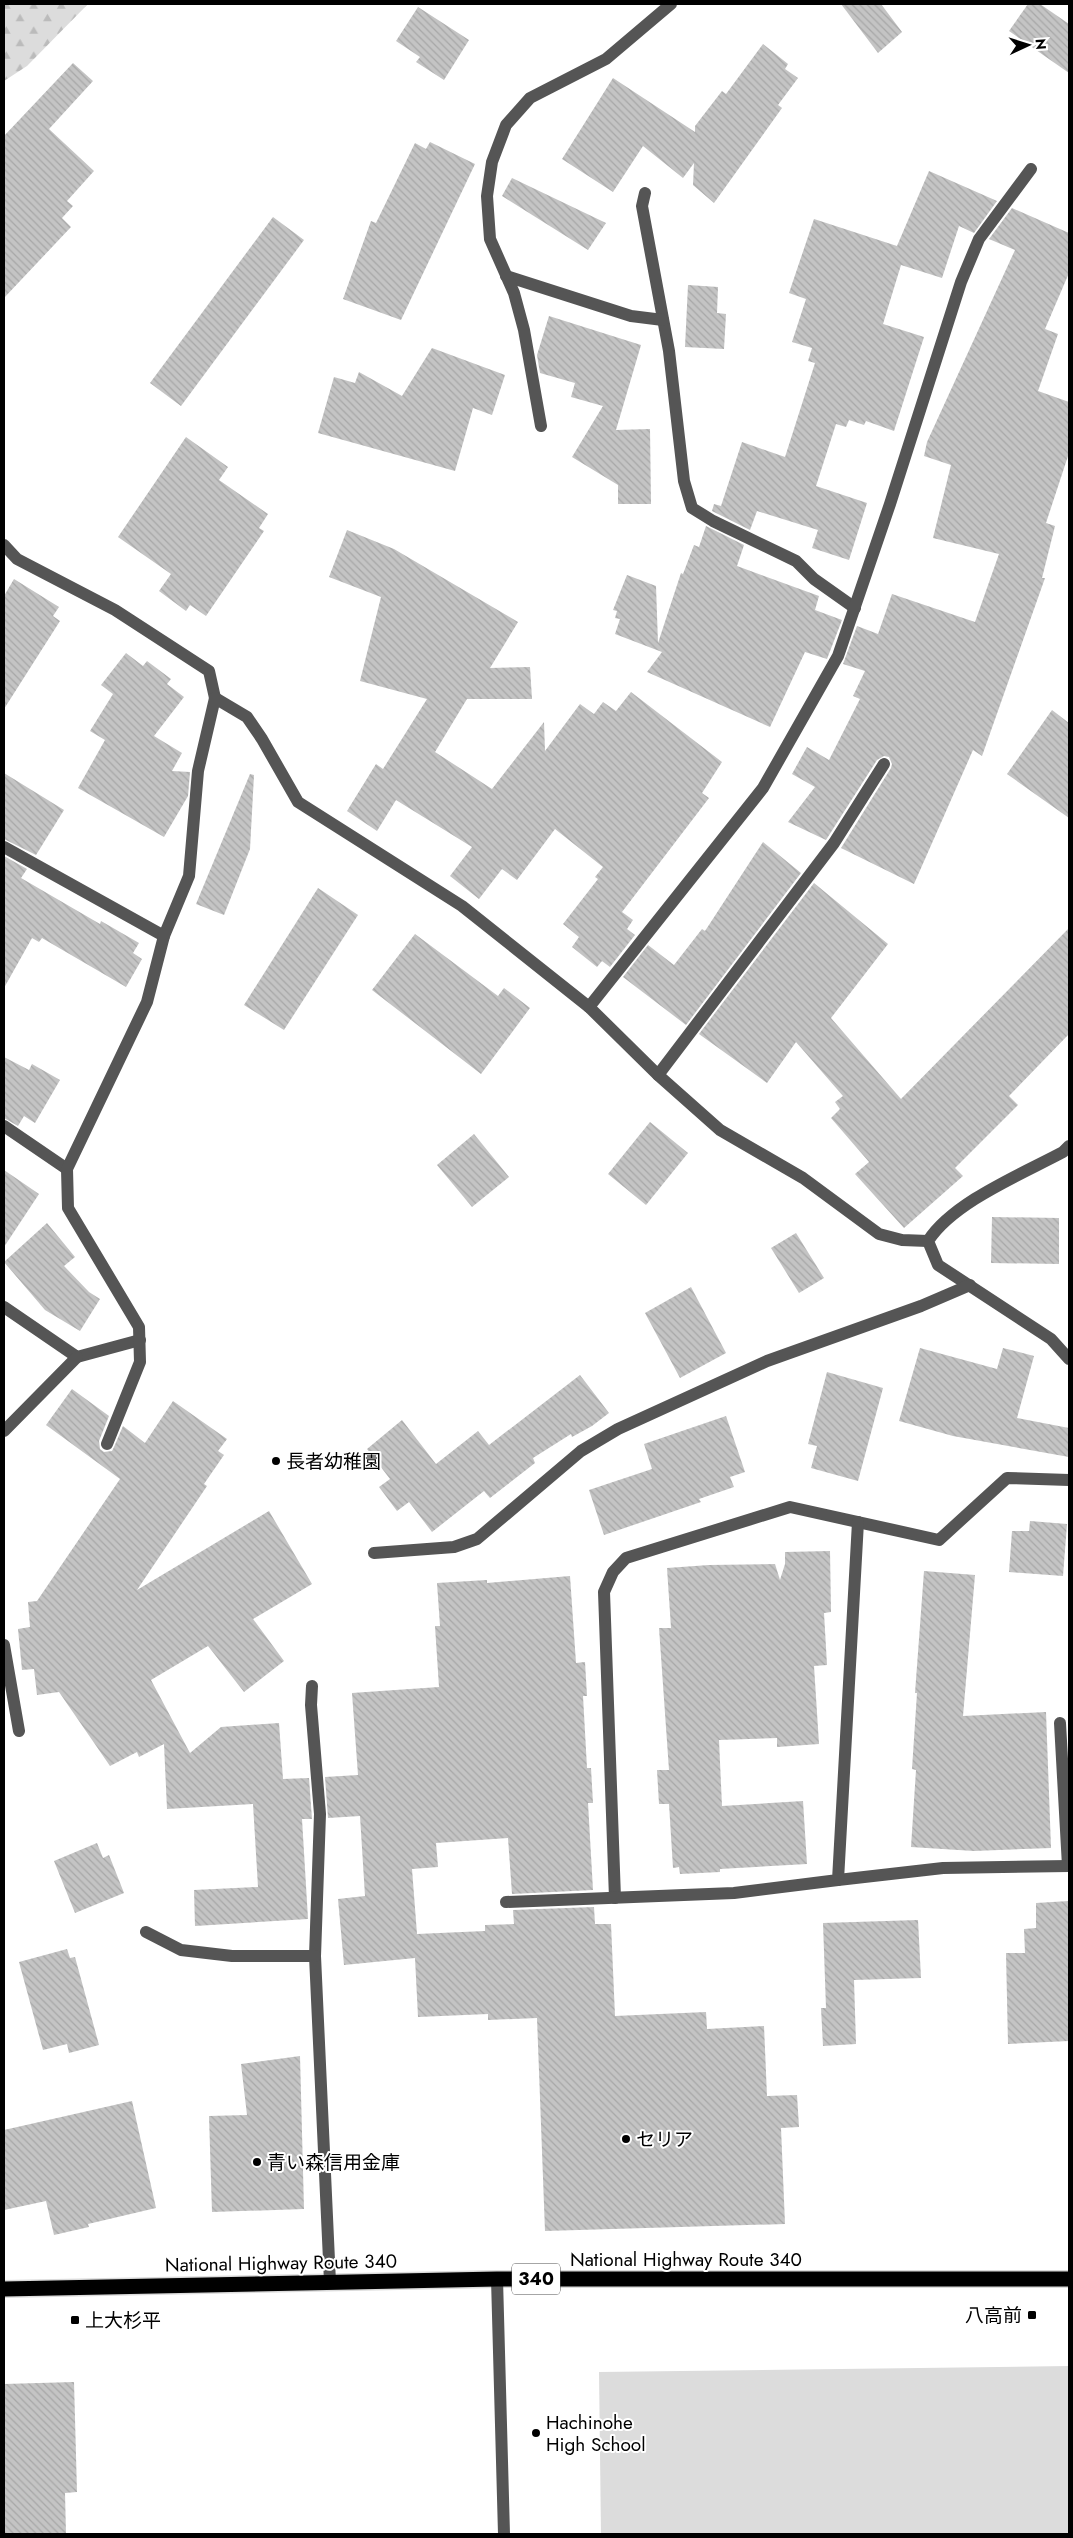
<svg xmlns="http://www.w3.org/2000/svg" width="1073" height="2538" font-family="Jost,'Noto Sans JP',sans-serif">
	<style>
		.forest { fill: url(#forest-firs) }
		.pitch { fill: #dcdcdc }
		.building { fill: url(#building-back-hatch) }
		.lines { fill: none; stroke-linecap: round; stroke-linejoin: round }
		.highway-casing { stroke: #dbdbdb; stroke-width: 18 }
		.minor { stroke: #555; stroke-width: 12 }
		.highway { stroke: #000; stroke-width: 15 }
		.poi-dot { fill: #000; stroke: #fff; stroke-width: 2 }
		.labels { text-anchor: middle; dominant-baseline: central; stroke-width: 4; stroke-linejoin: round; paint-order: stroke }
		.shield { fill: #fff; stroke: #4c4c4c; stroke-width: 1 }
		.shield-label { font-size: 18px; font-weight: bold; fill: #000 }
		.poi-label { font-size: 19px; fill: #000; stroke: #fff; text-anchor: start }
		.street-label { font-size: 19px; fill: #000; stroke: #fff }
	</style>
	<defs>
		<pattern id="forest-firs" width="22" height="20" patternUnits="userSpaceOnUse" patternTransform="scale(1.25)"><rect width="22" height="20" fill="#dcdcdc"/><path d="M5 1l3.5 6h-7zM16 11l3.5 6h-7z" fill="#bbb"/></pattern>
		<pattern id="building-back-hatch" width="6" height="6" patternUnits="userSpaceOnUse" patternTransform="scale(1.25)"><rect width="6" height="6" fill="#c4c4c4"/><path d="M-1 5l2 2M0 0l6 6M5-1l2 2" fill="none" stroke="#a7a7a7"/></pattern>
	</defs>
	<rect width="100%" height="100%" fill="#fff"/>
	<path class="forest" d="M 4,4 L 88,4 L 27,66 L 4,81 Z"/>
	<path class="pitch" d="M 1069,2366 L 1069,2534 L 601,2534 L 599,2372 Z"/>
	<g class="building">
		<path d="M 841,4 L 881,4 L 902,32 L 878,53 Z"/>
		<path d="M 1028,4 L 1040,4 L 1069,24 L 1069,73 L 1009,31 Z"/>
		<path d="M 418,7 L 469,40 L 444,80 L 416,62 L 420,57 L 396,41 Z"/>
		<path d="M 763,44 L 788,64 L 785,69 L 798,78 L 778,105 L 782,108 L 714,203 L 693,185 L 694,163 L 683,178 L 643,146 L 613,192 L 562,159 L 613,78 L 695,132 L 695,126 L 722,91 L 726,94 Z"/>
		<path d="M 73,63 L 93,81 L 49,129 L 94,171 L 67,201 L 73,206 L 62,218 L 71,227 L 4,298 L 4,136 Z"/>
		<path d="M 430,142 L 475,164 L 401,320 L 343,299 L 371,221 L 376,223 L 415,143 L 426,149 Z"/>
		<path d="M 929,171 L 997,201 L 974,233 L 959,226 L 942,278 L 901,265 L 883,324 L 924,337 L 894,431 L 866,421 L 864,425 L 849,420 L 846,427 L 836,424 L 816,486 L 867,503 L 849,560 L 812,548 L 818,530 L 757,511 L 750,530 L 712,511 L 714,504 L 721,506 L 742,442 L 785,457 L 786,454 L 815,363 L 808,361 L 812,348 L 792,342 L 806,299 L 789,293 L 814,219 L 897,246 Z"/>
		<path d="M 512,178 L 606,223 L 588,250 L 502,196 Z"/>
		<path d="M 1012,208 L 1069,233 L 1069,273 L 1045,329 L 1058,334 L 1038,391 L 1069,402 L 1069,453 L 1046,523 L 1055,526 L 1042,578 L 1045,578 L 982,756 L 973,750 L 914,884 L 841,848 L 891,768 L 892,764 L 889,757 L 884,756 L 877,760 L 826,840 L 788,822 L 815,787 L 792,774 L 807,747 L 829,760 L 860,699 L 853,696 L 865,671 L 843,664 L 857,626 L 878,634 L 892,594 L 975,622 L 999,554 L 933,538 L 951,465 L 924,456 L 927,442 L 1015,250 L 989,239 Z"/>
		<path d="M 273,217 L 304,240 L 181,406 L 150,383 Z"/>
		<path d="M 688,285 L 718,287 L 717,313 L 726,314 L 724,349 L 685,347 Z"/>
		<path d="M 549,316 L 641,345 L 616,430 L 650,429 L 651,504 L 618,504 L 618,485 L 572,457 L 603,406 L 571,397 L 575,383 L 540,373 L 537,355 Z"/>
		<path d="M 432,348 L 505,375 L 492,415 L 473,408 L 455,471 L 318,433 L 334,377 L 355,383 L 359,372 L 402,396 Z"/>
		<path d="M 186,437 L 228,467 L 219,480 L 268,514 L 259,528 L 264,531 L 206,616 L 190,605 L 186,611 L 159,591 L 171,574 L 118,537 Z"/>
		<path d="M 706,526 L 744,545 L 737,566 L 819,596 L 815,610 L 842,620 L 827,659 L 805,652 L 770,727 L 647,672 L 662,652 L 615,634 L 620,619 L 615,618 L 617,611 L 613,610 L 627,575 L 656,586 L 658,643 L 681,573 L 683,574 L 694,545 L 699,547 Z"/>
		<path d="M 347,530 L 394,549 L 518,622 L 490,668 L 530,667 L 532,699 L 467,699 L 435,752 L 492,789 L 544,722 L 545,751 L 580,704 L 594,714 L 603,702 L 616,711 L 631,692 L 722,762 L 702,793 L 709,798 L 622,912 L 633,920 L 627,929 L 635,935 L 610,967 L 602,961 L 597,967 L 572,947 L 579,937 L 563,924 L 598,879 L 595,877 L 603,867 L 555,829 L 517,880 L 502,869 L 479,899 L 450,876 L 472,847 L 396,800 L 377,831 L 347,811 L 376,764 L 383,769 L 427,699 L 360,681 L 381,597 L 329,577 Z"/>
		<path d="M 14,579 L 59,607 L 53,616 L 60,621 L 4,709 L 4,596 Z"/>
		<path d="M 126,653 L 143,666 L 147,661 L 171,679 L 167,684 L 184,697 L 154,736 L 182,753 L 172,771 L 190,772 L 188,796 L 164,837 L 78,788 L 105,740 L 90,731 L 113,694 L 101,685 Z"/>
		<path d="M 1052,710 L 1069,723 L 1069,818 L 1007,774 Z"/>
		<path d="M 4,773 L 64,810 L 36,855 L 4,839 Z"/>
		<path d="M 250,774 L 254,775 L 250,849 L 224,915 L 196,904 Z"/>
		<path d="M 763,842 L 801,873 L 686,1025 L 623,977 L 648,945 L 674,965 L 702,929 L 705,931 Z"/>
		<path d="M 4,856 L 27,869 L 21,878 L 100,924 L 101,921 L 139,943 L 133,953 L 142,959 L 126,987 L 42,938 L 39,942 L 32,938 L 4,988 Z"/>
		<path d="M 814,883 L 888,944 L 831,1018 L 901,1099 L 1069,928 L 1069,1034 L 1009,1096 L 1018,1105 L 955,1168 L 963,1176 L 904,1228 L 855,1174 L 869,1162 L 831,1118 L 840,1109 L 835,1102 L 843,1096 L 796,1042 L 767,1083 L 699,1034 Z"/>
		<path d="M 318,888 L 358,915 L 284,1030 L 244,1005 Z"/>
		<path d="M 415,934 L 498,996 L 504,988 L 530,1008 L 481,1074 L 372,990 Z"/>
		<path d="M 4,1057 L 29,1070 L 32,1064 L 60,1080 L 35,1123 L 24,1116 L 18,1126 L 4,1118 Z"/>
		<path d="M 650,1122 L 688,1153 L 646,1205 L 608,1174 Z"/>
		<path d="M 474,1134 L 509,1177 L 472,1207 L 437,1165 Z"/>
		<path d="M 4,1170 L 39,1194 L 4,1247 Z"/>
		<path d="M 992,1217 L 1059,1218 L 1059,1264 L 991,1263 Z"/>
		<path d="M 47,1223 L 75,1257 L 64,1266 L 89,1292 L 100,1299 L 80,1331 L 45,1310 L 4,1262 Z"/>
		<path d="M 796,1233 L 824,1278 L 799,1293 L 771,1248 Z"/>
		<path d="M 691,1287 L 726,1353 L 680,1378 L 645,1313 Z"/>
		<path d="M 920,1348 L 997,1369 L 1003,1348 L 1034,1356 L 1017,1418 L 1069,1428 L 1069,1457 L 953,1436 L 899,1421 Z"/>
		<path d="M 827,1372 L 883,1388 L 858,1481 L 811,1468 L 817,1446 L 808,1444 Z"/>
		<path d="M 580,1375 L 609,1413 L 592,1426 L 572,1437 L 571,1434 L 533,1458 L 535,1463 L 490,1498 L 484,1491 L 432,1532 L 409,1502 L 397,1511 L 379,1487 L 390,1479 L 367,1449 L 402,1420 L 436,1464 L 478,1431 L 489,1445 Z"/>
		<path d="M 72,1389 L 109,1416 L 99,1441 L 100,1449 L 104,1452 L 112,1451 L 114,1447 L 123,1426 L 145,1443 L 173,1401 L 227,1439 L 218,1451 L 224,1455 L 204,1484 L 207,1486 L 137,1590 L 269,1511 L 312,1584 L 253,1619 L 284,1661 L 244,1692 L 208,1646 L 151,1680 L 190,1753 L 221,1727 L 279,1723 L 283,1779 L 309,1778 L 312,1819 L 302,1819 L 308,1919 L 195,1926 L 194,1890 L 258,1887 L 253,1804 L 167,1809 L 164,1744 L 139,1757 L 137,1752 L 110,1766 L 59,1692 L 37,1695 L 34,1669 L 22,1670 L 18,1629 L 30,1627 L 28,1602 L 37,1601 L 120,1479 L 46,1425 Z"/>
		<path d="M 726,1416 L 745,1472 L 730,1477 L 734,1487 L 699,1499 L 701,1502 L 604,1535 L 589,1490 L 652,1469 L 644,1444 Z"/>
		<path d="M 1030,1521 L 1067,1524 L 1063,1576 L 1009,1572 L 1012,1531 L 1029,1531 Z"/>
		<path d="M 830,1551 L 831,1612 L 824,1613 L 827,1665 L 814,1666 L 819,1744 L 777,1747 L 777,1738 L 719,1740 L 722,1806 L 803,1801 L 807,1864 L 720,1869 L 720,1872 L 680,1874 L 679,1867 L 673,1868 L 669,1804 L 659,1804 L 657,1770 L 669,1770 L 659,1628 L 671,1628 L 667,1568 L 709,1565 L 775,1564 L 780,1580 L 785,1564 L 785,1552 Z"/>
		<path d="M 924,1571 L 975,1575 L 963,1716 L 1046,1712 L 1051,1848 L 974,1851 L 911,1847 L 916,1770 L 912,1769 L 917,1693 L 915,1693 Z"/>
		<path d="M 570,1576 L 576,1663 L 585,1662 L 587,1696 L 583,1696 L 587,1768 L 591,1768 L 593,1803 L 588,1803 L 593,1890 L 512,1894 L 508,1838 L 436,1843 L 438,1867 L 412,1869 L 417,1934 L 485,1931 L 485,1925 L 514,1924 L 513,1910 L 594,1907 L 595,1924 L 611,1924 L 615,2016 L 706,2012 L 707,2029 L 764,2026 L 767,2096 L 797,2095 L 799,2127 L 781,2128 L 785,2224 L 545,2231 L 537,2018 L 488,2020 L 488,2014 L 418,2017 L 415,1958 L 344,1965 L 338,1899 L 365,1896 L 360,1816 L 328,1818 L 325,1777 L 358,1775 L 352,1693 L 439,1687 L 435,1626 L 440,1626 L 437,1583 L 487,1580 L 487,1583 Z"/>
		<path d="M 97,1843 L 103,1858 L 109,1855 L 124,1893 L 75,1913 L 54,1861 Z"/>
		<path d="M 1069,1901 L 1069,2041 L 1008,2044 L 1006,1953 L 1025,1953 L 1024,1929 L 1036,1928 L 1036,1903 Z"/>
		<path d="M 918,1920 L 921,1978 L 854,1980 L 856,2044 L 823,2046 L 821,2008 L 826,2008 L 823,1923 Z"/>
		<path d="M 67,1949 L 70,1958 L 75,1957 L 99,2045 L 69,2053 L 67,2044 L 43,2050 L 19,1962 Z"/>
		<path d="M 300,2056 L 304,2209 L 212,2212 L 209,2116 L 247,2115 L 241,2064 Z"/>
		<path d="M 132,2101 L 156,2208 L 88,2224 L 89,2227 L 54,2235 L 46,2201 L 4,2210 L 4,2130 Z"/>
		<path d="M 74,2382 L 77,2492 L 65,2493 L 66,2534 L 4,2534 L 4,2384 Z"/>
	</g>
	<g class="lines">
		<g class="highway-casing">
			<path id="highway" d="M 4,2289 L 497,2279 L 1069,2279"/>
		</g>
		<g class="minor">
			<path d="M 645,193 L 642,206 L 669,351 L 684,481 L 692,508 L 713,521 L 796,561 L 814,579 L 855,608"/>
			<path d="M 506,276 L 631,316 L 663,320"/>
			<path d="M 541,426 L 524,330 L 514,293 L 490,239 L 487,196 L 492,162 L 506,125 L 530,98 L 606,59 L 671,4"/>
			<path d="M 4,545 L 17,559 L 115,610 L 209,671 L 215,698"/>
			<path d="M 4,847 L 164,936"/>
			<path d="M 589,1007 L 763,788 L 838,656 L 890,504 L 961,282 L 979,239 L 1031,169"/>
			<path d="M 658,1075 L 834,843 L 884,764"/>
			<path d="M 4,1126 L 67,1169"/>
			<path d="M 1069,1146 L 1063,1152 C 1022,1174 953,1202 928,1241 L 938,1265 L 1051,1339 L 1069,1359"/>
			<path d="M 4,1307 L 77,1357 L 140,1340"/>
			<path d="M 4,1431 L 77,1357"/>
			<path d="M 107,1444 L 140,1362 L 139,1327 L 68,1208 L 67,1169 L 147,1002 L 164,936 L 189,876 L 198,771 L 215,698 L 247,717 L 262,739 L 298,802 L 462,906 L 589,1007 L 658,1075 L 720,1130 L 803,1178 L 879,1234 L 902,1240 L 928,1241"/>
			<path d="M 374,1553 L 454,1547 L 477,1539 L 581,1451 L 618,1429 L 767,1361 L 921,1306 L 970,1285"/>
			<path d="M 4,1645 L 19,1731"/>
			<path d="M 312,1686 L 311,1705 L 320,1814 L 315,1956 L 330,2282"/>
			<path d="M 1060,1723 L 1068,1866"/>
			<path d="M 838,1880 L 943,1868 L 1069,1866"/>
			<path d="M 615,1898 L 604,1592 L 613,1572 L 626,1558 L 790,1507 L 939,1540 L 1007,1478 L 1069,1480"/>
			<path d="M 506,1902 L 734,1893 L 838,1880 L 858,1522"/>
			<path d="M 146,1932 L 181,1950 L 232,1956 L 315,1956"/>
			<path d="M 497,2279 L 504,2534"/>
		</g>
		<use href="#highway" class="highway"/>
	</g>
	<g class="poi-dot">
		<circle cx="276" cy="1461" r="5"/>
		<circle cx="626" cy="2139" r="5"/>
		<circle cx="257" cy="2162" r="5"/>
		<rect x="1027" y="2310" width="10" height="10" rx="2.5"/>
		<rect x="70" y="2315" width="10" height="10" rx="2.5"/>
		<circle cx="536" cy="2433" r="5"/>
	</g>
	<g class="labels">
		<rect class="shield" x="512" y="2263.5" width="48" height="31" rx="4"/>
		<g class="shield-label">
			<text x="536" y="2279">340</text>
		</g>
		<g class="poi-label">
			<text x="286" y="1461">長者幼稚園</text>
			<text x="636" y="2139">セリア</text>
			<text x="267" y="2162">青い森信用金庫</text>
			<text x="1022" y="2315" text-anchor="end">八高前</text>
			<text x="85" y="2320">上大杉平</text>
			<text x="546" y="2422">Hachinohe<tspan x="546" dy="22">High School</tspan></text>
		</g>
		<g class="street-label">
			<text x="686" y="2259">National Highway Route 340</text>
			<text transform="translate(281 2263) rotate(-1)">National Highway Route 340</text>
		</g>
	</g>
	<rect width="1073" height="2538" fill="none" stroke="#000000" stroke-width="10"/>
	<g transform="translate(1028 45) rotate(86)" stroke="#ffffff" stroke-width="4" paint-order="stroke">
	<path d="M0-4L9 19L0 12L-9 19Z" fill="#000000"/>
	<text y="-8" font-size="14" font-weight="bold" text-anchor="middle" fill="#000000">N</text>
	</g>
</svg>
